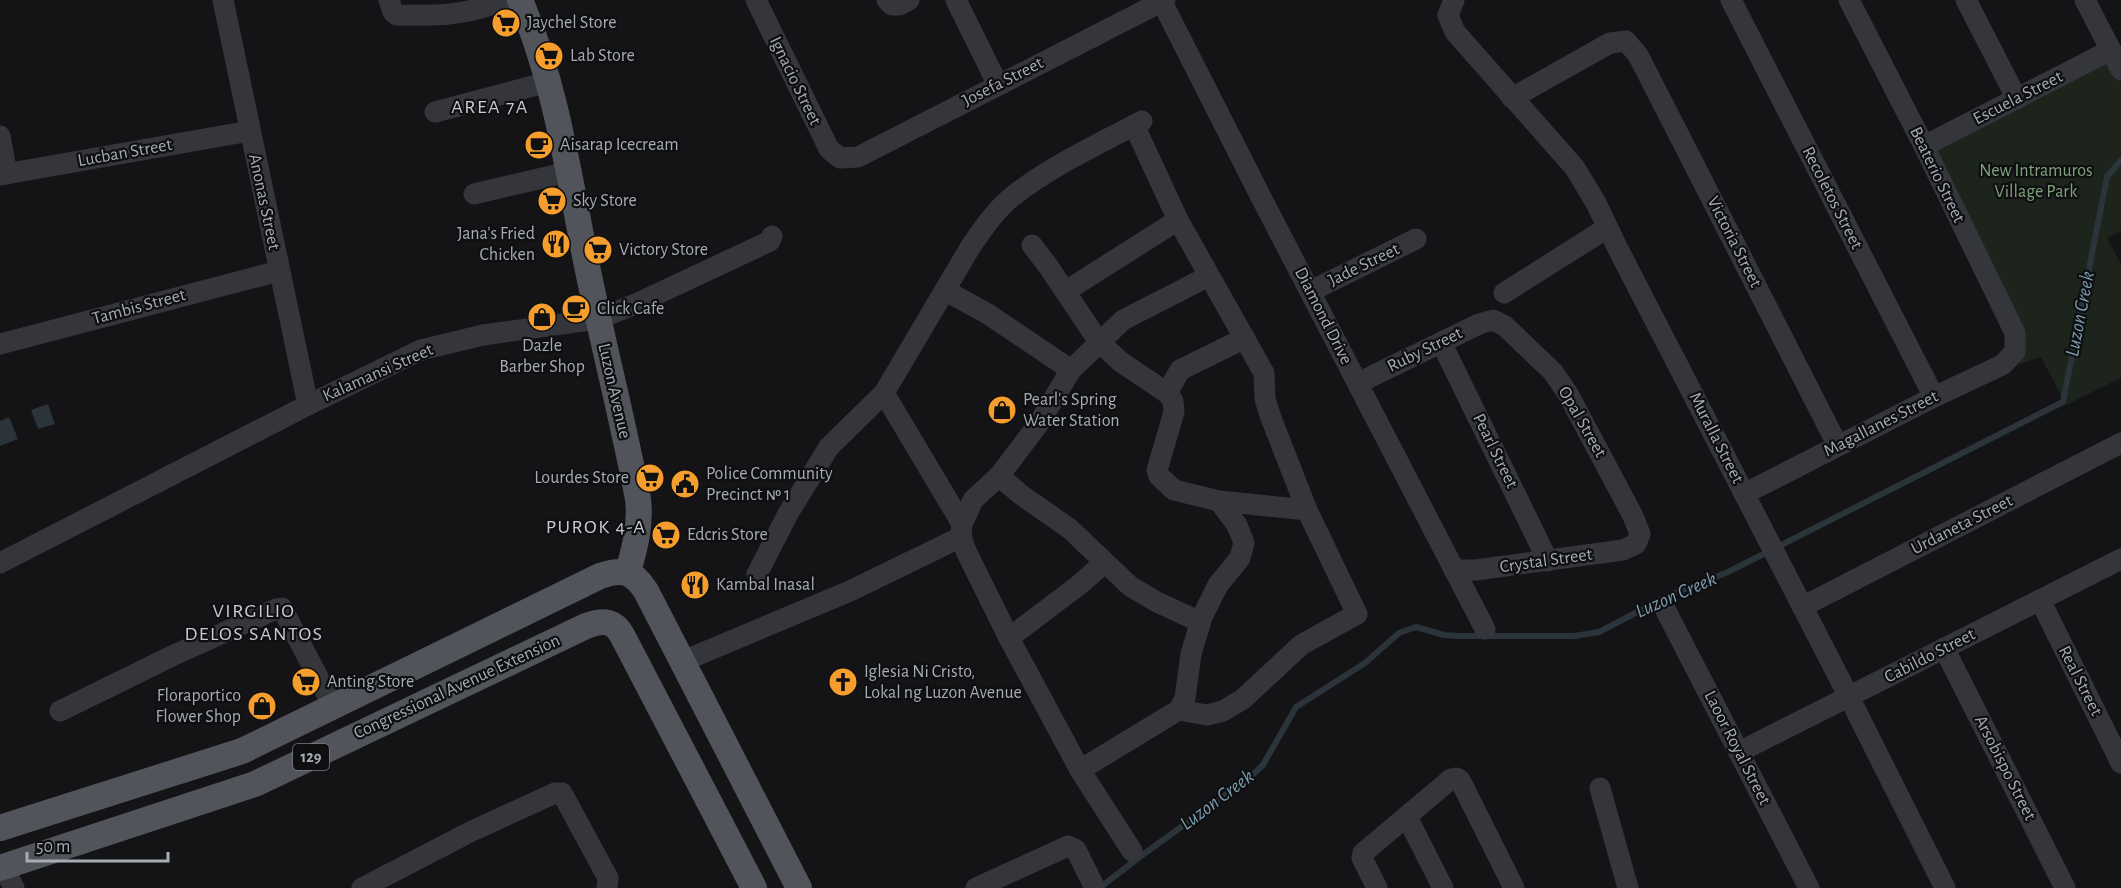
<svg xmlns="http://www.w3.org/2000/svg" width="2121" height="888" font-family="'Alegreya Sans',sans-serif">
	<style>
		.green { fill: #1c241c }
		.water { fill: #2a343a }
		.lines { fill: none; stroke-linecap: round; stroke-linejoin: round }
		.stream { stroke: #2a343a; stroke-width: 6 }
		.minor { stroke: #35363b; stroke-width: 21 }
		.major { stroke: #51545a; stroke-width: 26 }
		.labels { text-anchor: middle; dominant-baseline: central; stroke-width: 4.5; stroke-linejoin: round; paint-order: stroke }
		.shield { fill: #0f0f11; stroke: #787d84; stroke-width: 1.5 }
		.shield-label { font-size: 16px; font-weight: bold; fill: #a5acb6 }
		.poi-label { font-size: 18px; fill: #a5acb6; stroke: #0f0f11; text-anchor: start }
		.street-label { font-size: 18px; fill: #a5acb6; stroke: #0f0f11 }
		.park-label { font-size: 18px; fill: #7da27c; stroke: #0f0f11 }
		.neighbourhood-label { font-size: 20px; letter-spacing: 1.5px; fill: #c6cbd2; stroke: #0f0f11 }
		.water-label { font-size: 20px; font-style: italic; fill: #7b9eb2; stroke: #0f0f11 }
	</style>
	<rect width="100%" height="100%" fill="#141416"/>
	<path class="green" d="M 2108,59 L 2121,83 L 2121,231 L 2107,238 L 2121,264 L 2121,378 L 2066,405 L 2041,357 L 2020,364 L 2025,339 L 1934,148 Z"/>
	<g class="water">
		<path d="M 48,404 L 55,424 L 38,429 L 31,410 Z"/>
		<path d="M 9,417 L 18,439 L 0,446 L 0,421 Z"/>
	</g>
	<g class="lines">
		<path class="stream" d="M 1102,886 L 1141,856 L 1249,778 L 1263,765 L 1296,707 L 1365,663 L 1399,633 L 1416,627 L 1444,635 L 1460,636 L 1574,636 L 1599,632 L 1668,596 L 1728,572 L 2063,402 L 2107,177 L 2121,160"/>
		<g class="minor">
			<path d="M 223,0 L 308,405"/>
			<path d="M 389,0 L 393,12 L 397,15 C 436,16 466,16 503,0"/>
			<path d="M 756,0 L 829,149 L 840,158 L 858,157 L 1165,0"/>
			<path d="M 887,0 L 892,5 L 899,5 L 909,0"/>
			<path d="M 956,0 L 998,85"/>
			<path d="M 1161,0 L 1264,203 L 1485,629"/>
			<path d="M 1454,0 L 1448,15 L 1455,32 L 1575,168 L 1596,203 L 1617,247 L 1849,697 L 1945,888"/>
			<path d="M 1731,0 L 1934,397"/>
			<path d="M 1966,0 L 2017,99"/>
			<path d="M 2085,0 L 2121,70"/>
			<path d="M 1512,98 L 1610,43 L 1626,41 L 1638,55 L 1838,446"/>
			<path d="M 435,112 L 548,82"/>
			<path d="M 1134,125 L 1178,220 L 1264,373 L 1265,399 L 1271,418 L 1307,510 L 1357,614 L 1301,645 L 1243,699 L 1223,711 L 1207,715 L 1179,710"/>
			<path d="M 0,136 L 7,174"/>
			<path d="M 1924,146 L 2111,50"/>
			<path d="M 0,175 L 250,131"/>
			<path d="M 474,194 L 568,172"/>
			<path d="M 1032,245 L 1048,266 L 1099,342 L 1121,362 L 1167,393 L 1173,401 L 1174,412 L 1157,470 L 1159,476 L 1174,490 L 1219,501 L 1307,510"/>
			<path d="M 946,291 L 988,314 L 1071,370"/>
			<path d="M 1066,291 L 1178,220"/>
			<path d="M 1311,291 L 1416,239"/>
			<path d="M 1504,293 L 1607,228"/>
			<path d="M 1441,342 L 1548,561"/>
			<path d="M 0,344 L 279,271"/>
			<path d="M 1358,383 L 1479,324 L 1493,320 L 1505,326 L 1553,372 L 1568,394 L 1633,516 L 1640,534 L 1636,544 L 1623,550 L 1476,570 L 1454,570"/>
			<path d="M 884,393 L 962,524"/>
			<path d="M 1167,393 L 1180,370 L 1245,338"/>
			<path d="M 999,476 L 1020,494 L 1070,529 L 1130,586 L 1155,601 L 1200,622"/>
			<path d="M 1744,494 L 1934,397 L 2002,365 L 2015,352 L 2015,333 L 1924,146 L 1849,0"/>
			<path d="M 0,563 L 308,405 L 421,350 L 483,335 L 598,319 L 638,303 L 770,241 L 772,236"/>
			<path d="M 757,574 L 789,512 L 829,447 L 884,393 L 971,246 C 983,229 996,209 1013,196 C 1049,167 1101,143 1142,121"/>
			<path d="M 2040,600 L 2121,763"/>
			<path d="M 1802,607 L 2121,443"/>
			<path d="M 1665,609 L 1809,888"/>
			<path d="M 1009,638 L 1079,585 L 1104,563"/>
			<path d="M 1944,648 L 2065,888"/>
			<path d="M 681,662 L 850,591 L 961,537"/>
			<path d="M 60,711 L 172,656 L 276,609 L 282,608 L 333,706"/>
			<path d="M 1739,752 L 2121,559"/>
			<path d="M 1080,770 L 1172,714 L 1179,710 L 1185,698 L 1191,654 L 1202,617 L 1218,585 L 1240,558 L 1244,543 L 1237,525 L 1219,501"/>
			<path d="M 1600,788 L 1628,888"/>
			<path d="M 1407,817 L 1443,888"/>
			<path d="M 1132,851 L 1080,770 L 1009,638 L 966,551 L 961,537 L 962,524 L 973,500 L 999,476 L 1037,426 L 1071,370 L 1123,320 L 1209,276"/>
			<path d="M 4,867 L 14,888"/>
			<path d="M 362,888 L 472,831 L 555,793 L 562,793 L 608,878 L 607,888"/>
			<path d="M 976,888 L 1068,846 L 1076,850 L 1095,888"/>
			<path d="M 1377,888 L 1362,858 L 1363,853 L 1451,779 L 1456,778 L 1460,780 L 1514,888"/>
		</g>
		<g class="major">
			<path d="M 520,0 C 556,84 569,177 587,266 C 603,344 623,421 638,499 C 641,525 635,547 628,572"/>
			<path d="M 0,828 L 242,751 L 600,576 C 623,568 633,571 646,591 L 799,888"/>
			<path d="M 0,868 L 255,784 L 586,626 C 601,620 613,619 622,635 L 754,888"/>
		</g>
	</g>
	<defs>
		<g id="supermarket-disc" transform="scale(1.5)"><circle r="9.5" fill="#f59e2d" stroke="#0f0f11"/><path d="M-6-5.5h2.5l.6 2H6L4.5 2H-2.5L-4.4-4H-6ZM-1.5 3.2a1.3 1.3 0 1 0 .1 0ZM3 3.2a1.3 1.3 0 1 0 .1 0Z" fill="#111"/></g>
		<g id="cafe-disc" transform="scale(1.5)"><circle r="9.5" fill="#f59e2d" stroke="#0f0f11"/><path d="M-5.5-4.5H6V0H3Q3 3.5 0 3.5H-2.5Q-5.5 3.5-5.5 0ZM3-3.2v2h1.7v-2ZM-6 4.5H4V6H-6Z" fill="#111"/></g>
		<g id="restaurant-disc" transform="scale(1.5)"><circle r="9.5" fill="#f59e2d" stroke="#0f0f11"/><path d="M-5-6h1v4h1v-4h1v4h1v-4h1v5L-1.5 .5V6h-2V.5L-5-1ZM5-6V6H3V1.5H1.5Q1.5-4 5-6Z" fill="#111"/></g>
		<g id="shop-disc" transform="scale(1.5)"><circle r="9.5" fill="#f59e2d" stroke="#0f0f11"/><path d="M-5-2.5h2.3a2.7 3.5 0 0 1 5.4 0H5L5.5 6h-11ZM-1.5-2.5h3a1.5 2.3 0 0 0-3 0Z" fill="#111"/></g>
		<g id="civic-disc" transform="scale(1.5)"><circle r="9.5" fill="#f59e2d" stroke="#0f0f11"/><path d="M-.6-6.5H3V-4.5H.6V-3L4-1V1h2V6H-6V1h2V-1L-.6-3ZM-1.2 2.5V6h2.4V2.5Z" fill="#111"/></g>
		<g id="church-disc" transform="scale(1.5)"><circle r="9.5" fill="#f59e2d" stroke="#0f0f11"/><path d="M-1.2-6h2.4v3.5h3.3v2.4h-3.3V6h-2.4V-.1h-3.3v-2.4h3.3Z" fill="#111"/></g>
	</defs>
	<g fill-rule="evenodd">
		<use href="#supermarket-disc" x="506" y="23"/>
		<use href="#supermarket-disc" x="549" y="56"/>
		<use href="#cafe-disc" x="539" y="145"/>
		<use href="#supermarket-disc" x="552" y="201"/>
		<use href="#restaurant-disc" x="556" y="244"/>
		<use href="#supermarket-disc" x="598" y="250"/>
		<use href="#cafe-disc" x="576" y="309"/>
		<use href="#shop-disc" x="542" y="317"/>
		<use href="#shop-disc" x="1002" y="410"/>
		<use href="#supermarket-disc" x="650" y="478"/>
		<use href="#civic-disc" x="685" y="484"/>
		<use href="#supermarket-disc" x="666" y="535"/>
		<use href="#restaurant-disc" x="695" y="585"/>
		<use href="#supermarket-disc" x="306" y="682"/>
		<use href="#church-disc" x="843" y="682"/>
		<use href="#shop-disc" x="262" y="706"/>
	</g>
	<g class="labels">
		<rect class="shield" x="293" y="744" width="36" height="26" rx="4.5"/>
		<g class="shield-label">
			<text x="311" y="757">129</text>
		</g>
		<g class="poi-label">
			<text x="527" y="23">Jaychel Store</text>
			<text x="570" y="56">Lab Store</text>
			<text x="560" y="145">Aisarap Icecream</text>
			<text x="573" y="201">Sky Store</text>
			<text x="535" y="234" text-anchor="end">Jana's Fried<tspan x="535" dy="21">Chicken</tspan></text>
			<text x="619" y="250">Victory Store</text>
			<text x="597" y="309">Click Cafe</text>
			<text x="542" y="346" text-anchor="middle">Dazle<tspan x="542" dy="21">Barber Shop</tspan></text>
			<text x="1023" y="400">Pearl's Spring<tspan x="1023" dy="21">Water Station</tspan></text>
			<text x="706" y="474">Police Community<tspan x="706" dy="21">Precinct № 1</tspan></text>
			<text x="629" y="478" text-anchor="end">Lourdes Store</text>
			<text x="687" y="535">Edcris Store</text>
			<text x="716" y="585">Kambal Inasal</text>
			<text x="864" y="672">Iglesia Ni Cristo,<tspan x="864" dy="21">Lokal ng Luzon Avenue</tspan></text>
			<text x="327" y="682">Anting Store</text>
			<text x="241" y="696" text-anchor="end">Floraportico<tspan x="241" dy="21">Flower Shop</tspan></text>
		</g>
		<g class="street-label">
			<text transform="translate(795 81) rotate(64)">Ignacio Street</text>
			<text transform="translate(1003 82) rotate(-27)">Josefa Street</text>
			<text transform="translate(2018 98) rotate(-27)">Escuela Street</text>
			<text transform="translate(125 153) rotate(-10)">Lucban Street</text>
			<text transform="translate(1937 175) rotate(64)">Beaterio Street</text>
			<text transform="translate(1832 198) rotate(63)">Recoletos Street</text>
			<text transform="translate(264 202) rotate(78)">Anonas Street</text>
			<text transform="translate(1734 242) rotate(63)">Victoria Street</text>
			<text transform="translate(1364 265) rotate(-26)">Jade Street</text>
			<text transform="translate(139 307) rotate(-15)">Tambis Street</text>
			<text transform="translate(1323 316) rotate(63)">Diamond Drive</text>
			<text transform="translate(1425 350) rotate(-26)">Ruby Street</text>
			<text transform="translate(378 373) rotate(-24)">Kalamansi Street</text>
			<text transform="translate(614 391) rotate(77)">Luzon Avenue</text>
			<text transform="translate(1582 422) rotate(60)">Opal Street</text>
			<text transform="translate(1881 424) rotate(-27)">Magallanes Street</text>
			<text transform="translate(1716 438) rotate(63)">Muralla Street</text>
			<text transform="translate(1495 451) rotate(64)">Pearl Street</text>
			<text transform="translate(1962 525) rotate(-27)">Urdaneta Street</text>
			<text transform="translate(1546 561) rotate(-8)">Crystal Street</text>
			<text transform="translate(1930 656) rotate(-27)">Cabildo Street</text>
			<text transform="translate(2080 681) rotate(63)">Real Street</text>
			<text transform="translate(457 687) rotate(-25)">Congressional Avenue Extension</text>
			<text transform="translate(1737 748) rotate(63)">Laoor Royal Street</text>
			<text transform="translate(2005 768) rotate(63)">Arsobispo Street</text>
		</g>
		<g class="park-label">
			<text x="2036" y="171">New Intramuros<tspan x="2036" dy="21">Village Park</tspan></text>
		</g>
		<g class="neighbourhood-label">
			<text x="490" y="107">AREA 7A</text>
			<text x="596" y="527">PUROK 4-A</text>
			<text x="254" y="611">VIRGILIO<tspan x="254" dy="23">DELOS SANTOS</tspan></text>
		</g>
		<g class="water-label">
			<text transform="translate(2080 314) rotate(-79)">Luzon Creek</text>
			<text transform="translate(1676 595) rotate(-24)">Luzon Creek</text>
			<text transform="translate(1217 800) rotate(-37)">Luzon Creek</text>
		</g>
	</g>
	<path d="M27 852v9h141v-9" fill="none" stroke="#a5acb6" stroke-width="3"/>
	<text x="36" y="852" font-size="18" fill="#a5acb6" stroke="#0f0f11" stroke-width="4.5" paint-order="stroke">50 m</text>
</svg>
